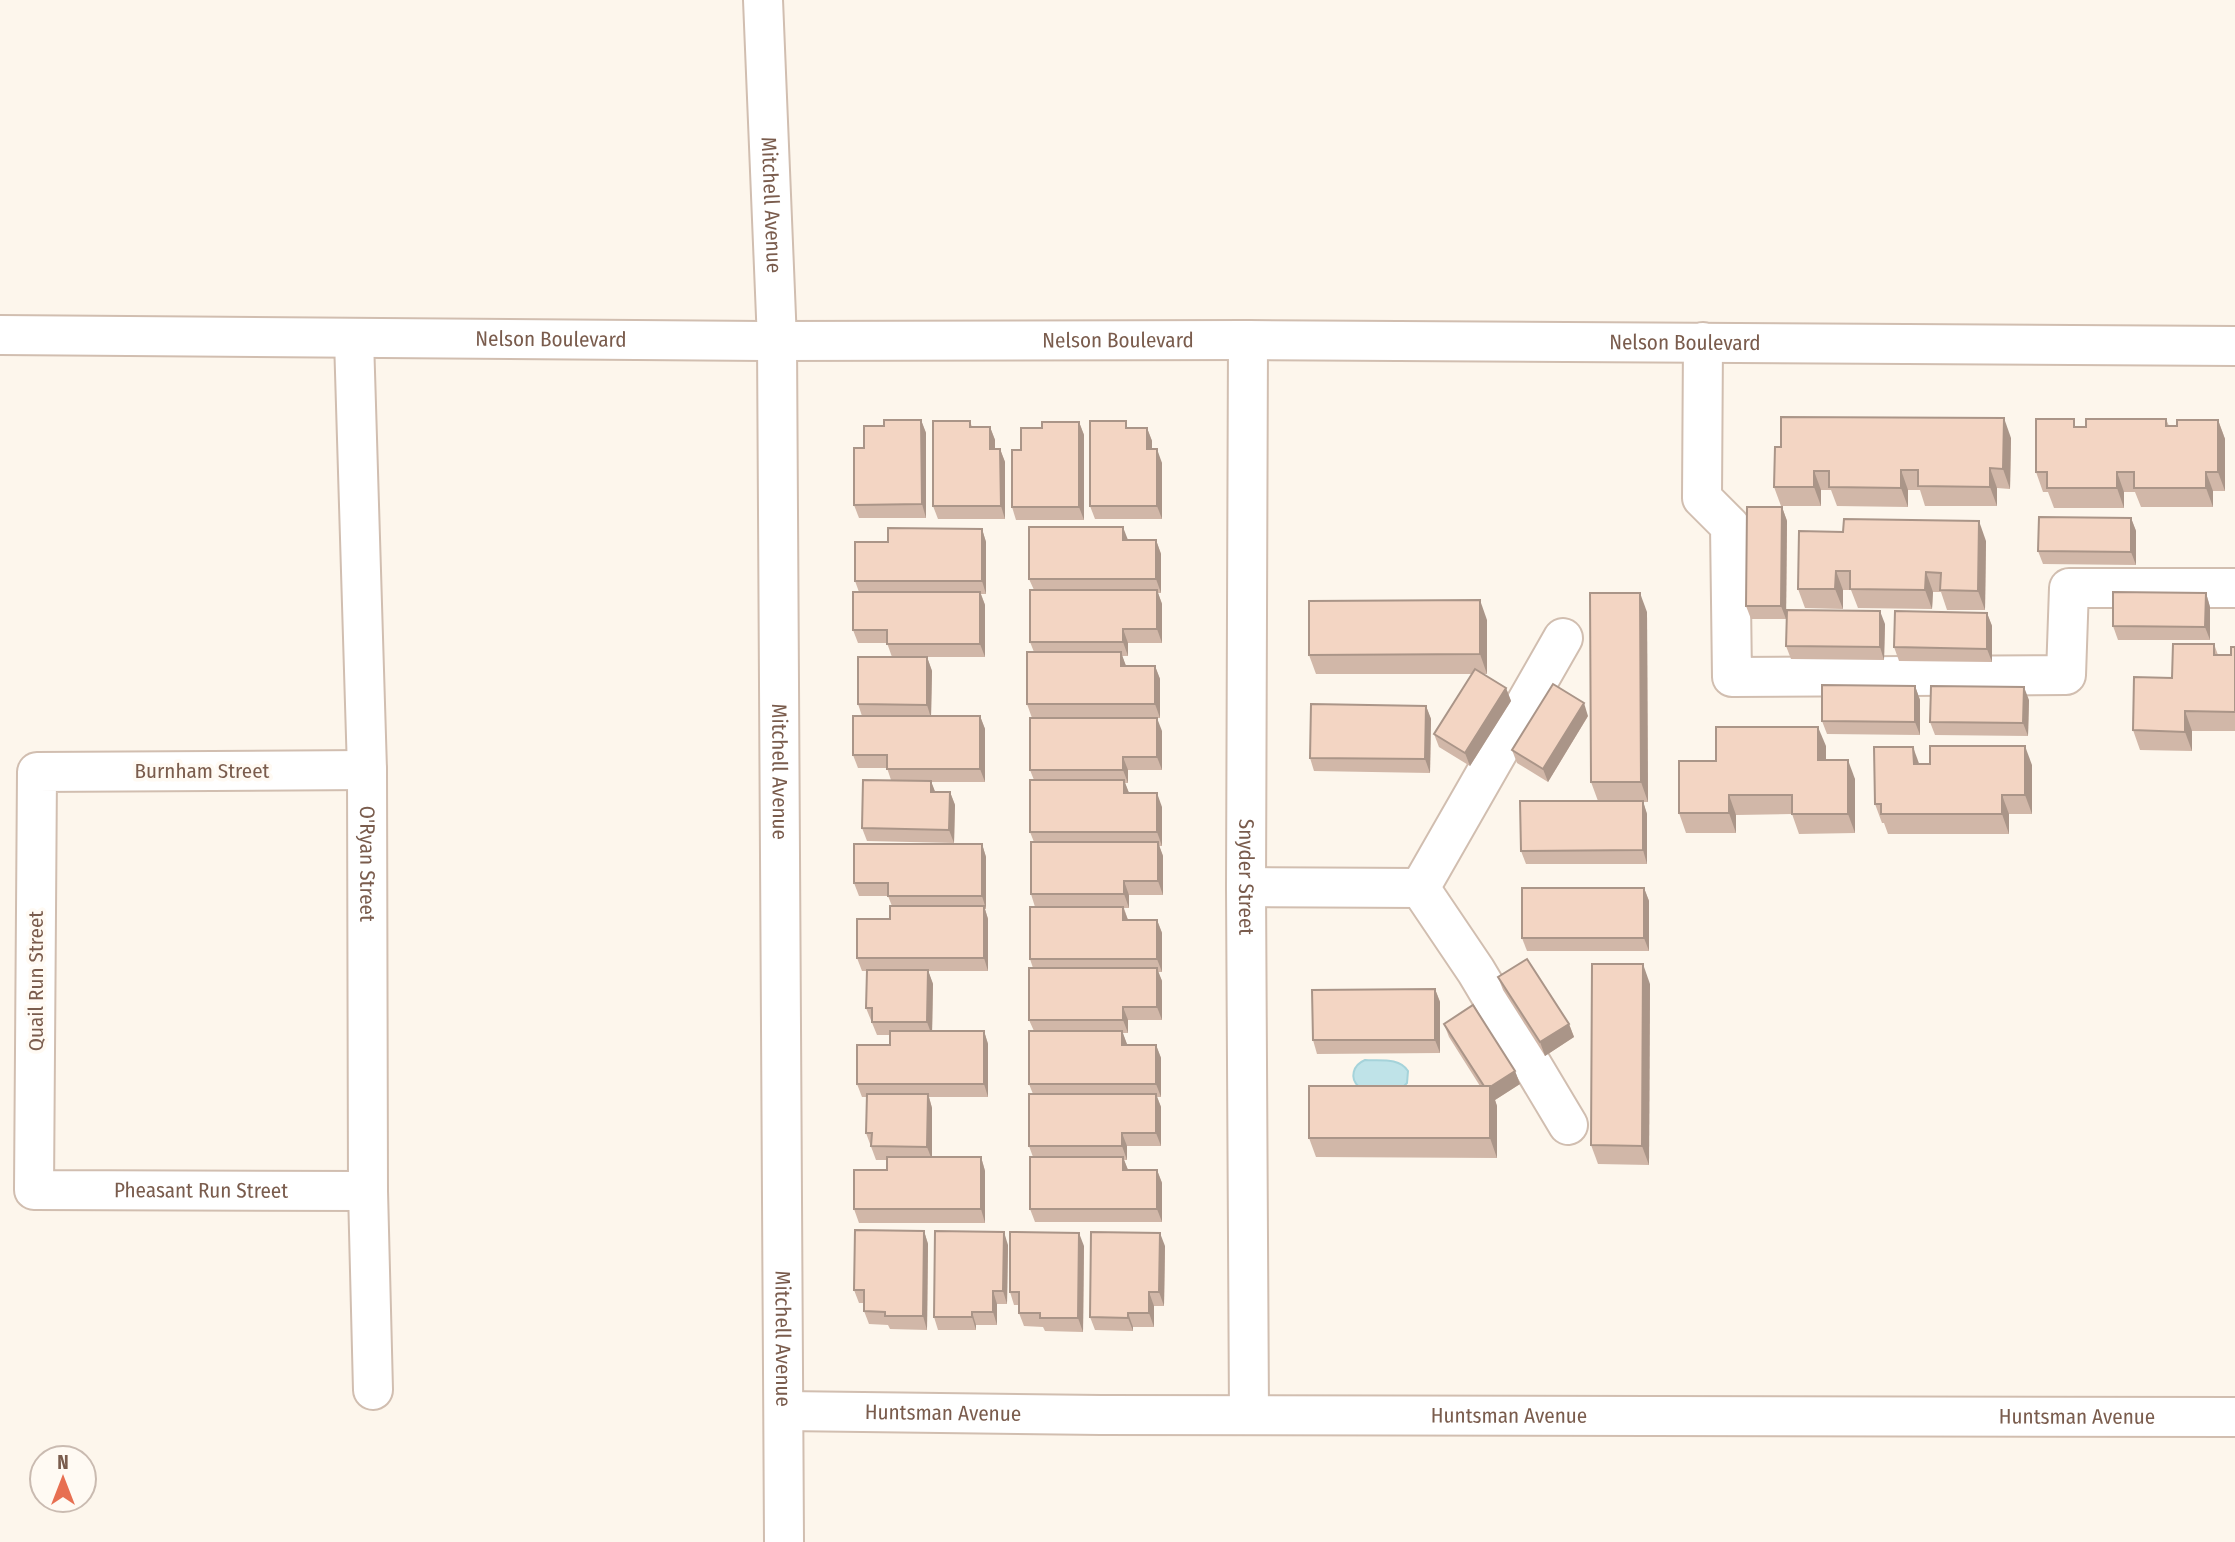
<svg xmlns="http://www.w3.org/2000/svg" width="2235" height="1542" font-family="'Fira Sans Condensed',sans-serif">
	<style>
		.water { fill: #bfe3e8; stroke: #a5d3da; stroke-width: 2 }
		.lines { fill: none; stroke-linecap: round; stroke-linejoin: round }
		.minor-casing { stroke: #d1beb0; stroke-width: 42 }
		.minor { stroke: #fff; stroke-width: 38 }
		.wall { fill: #d1b7a8 }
		.shaded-wall { fill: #aa9588 }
		.building { fill: #f3d5c3; stroke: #aa9588; stroke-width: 2 }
		.labels { text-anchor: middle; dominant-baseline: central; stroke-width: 7; stroke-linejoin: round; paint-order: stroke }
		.street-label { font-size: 21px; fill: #7a5c4d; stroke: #fffaf3 }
	</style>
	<rect width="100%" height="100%" fill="#fdf6ec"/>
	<path class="water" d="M 1365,1060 C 1380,1061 1399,1057 1408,1071 L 1407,1083 L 1402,1088 L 1359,1087 C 1349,1078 1353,1065 1365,1060 Z"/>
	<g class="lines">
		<g class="minor-casing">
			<g id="minor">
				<path id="s1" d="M 763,0 L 777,341 L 784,1542"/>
				<path id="s2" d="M 0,335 L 777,341 L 1248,340 L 2235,346"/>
				<path id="s3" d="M 354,339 L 367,770 L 368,1191 L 373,1390"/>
				<path id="s4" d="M 1248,340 L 1246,887 L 1249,1414"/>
				<path d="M 1703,342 L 1702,498 L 1730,526 L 1732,677 L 2066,675 L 2069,588 L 2235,588"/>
				<path id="s5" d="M 367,770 L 37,772 L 34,1190 L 368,1191"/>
				<path d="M 1246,887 L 1420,888"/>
				<path d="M 1420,888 L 1563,638"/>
				<path d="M 1420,888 L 1476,971 L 1568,1125"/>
				<path id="s6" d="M 785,1411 L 1101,1415 L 2235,1417"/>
			</g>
		</g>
		<use href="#minor" class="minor"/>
	</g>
	<g class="wall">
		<path d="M 2166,419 L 2169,426 L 2177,426 L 2218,420 L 2225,439 L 2225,491 L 2213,491 L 2213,507 L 2141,507 L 2135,492 L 2124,492 L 2124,508 L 2054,508 L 2048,492 L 2043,492 L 2036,472 L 2077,427 Z"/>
		<path d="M 921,420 L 926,433 L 926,518 L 859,518 L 854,505 L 864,448 L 884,426 Z"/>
		<path d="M 970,421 L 972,427 L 990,427 L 995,440 L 995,449 L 1000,449 L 1005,462 L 1005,519 L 938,519 L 933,506 Z"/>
		<path d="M 1079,422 L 1084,435 L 1084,520 L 1016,520 L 1012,507 L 1021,450 L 1042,428 Z"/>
		<path d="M 1129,428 L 1147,428 L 1152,441 L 1152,449 L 1162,463 L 1162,519 L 1095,519 L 1090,506 Z"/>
		<path d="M 2011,438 L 2010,489 L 1997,488 L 1997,506 L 1925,506 L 1920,490 L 1908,490 L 1908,507 L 1837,506 L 1831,490 L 1821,490 L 1821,506 L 1781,506 L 1774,487 L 1781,447 Z"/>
		<path d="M 1782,507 L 1787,521 L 1786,619 L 1751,619 L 1746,606 Z"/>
		<path d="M 2131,518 L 2136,531 L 2136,565 L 2043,564 L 2038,551 Z"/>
		<path d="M 982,529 L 986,542 L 986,594 L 981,594 L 985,605 L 985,657 L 892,657 L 887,643 L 858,643 L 853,630 L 859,592 L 855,581 L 888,542 Z"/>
		<path d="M 1799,531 L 1986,541 L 1985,610 L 1947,610 L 1941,592 L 1933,592 L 1932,609 L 1858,608 L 1851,590 L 1843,590 L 1843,609 L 1805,608 L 1798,589 Z"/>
		<path d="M 1128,540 L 1156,540 L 1161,554 L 1161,593 L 1158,593 L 1162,604 L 1162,643 L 1128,643 L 1128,656 L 1122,656 L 1126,666 L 1155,666 L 1160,679 L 1160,718 L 1032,718 L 1027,704 L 1034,652 L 1030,642 L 1034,590 L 1029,579 Z"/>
		<path d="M 2206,593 L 2210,607 L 2210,640 L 2118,640 L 2113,626 Z"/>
		<path d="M 1647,612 L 1648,802 L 1643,802 L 1647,814 L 1647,864 L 1526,864 L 1521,851 L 1598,801 L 1591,782 Z"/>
		<path d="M 1987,613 L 1992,626 L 1992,662 L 1899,661 L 1894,647 Z"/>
		<path d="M 1487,620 L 1487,674 L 1483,674 L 1506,688 L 1511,701 L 1470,766 L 1439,747 L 1434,734 L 1472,674 L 1316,674 L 1309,655 Z"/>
		<path d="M 1885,624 L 1884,660 L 1791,659 L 1786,646 Z"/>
		<path d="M 2214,644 L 2218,655 L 2231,655 L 2235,647 L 2235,731 L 2192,731 L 2192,751 L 2140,750 L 2133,730 L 2172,678 Z"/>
		<path d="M 927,657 L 932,671 L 931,716 L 980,716 L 985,729 L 985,782 L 931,782 L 935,792 L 950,792 L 955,805 L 954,843 L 867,841 L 862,828 L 891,780 L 887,768 L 858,768 L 853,755 L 862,716 L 858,704 Z"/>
		<path d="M 1915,686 L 1920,700 L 1920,735 L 1827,734 L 1822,721 Z"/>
		<path d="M 2029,700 L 2028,736 L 1935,735 L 1930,722 Z"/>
		<path d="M 1426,706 L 1431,719 L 1430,773 L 1314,771 L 1310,758 Z"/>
		<path d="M 1588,716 L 1548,782 L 1517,763 L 1512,750 Z"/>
		<path d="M 1162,731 L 1162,770 L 1128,770 L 1128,783 L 1125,783 L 1129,793 L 1162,807 L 1162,846 L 1159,846 L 1163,856 L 1163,895 L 1129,895 L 1129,908 L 1124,908 L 1128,920 L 1157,920 L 1162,933 L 1162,972 L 1158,972 L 1162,981 L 1162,1020 L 1128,1020 L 1128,1033 L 1123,1033 L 1127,1045 L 1156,1045 L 1161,1058 L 1161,1097 L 1157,1097 L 1161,1107 L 1161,1146 L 1127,1146 L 1127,1160 L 1124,1160 L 1128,1170 L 1157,1170 L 1162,1183 L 1162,1222 L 1035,1222 L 1030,1209 L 1033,1157 L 1029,1146 L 1033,1094 L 1029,1084 L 1034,1031 L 1029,1020 L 1033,968 L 1030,959 L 1035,907 L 1031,894 L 1034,842 L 1030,832 L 1034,780 L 1030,770 Z"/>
		<path d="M 1826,746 L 1826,760 L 1855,779 L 1855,833 L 1799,834 L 1792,814 L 1736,815 L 1736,833 L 1686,833 L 1679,813 L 1716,761 Z"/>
		<path d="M 1919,764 L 2032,765 L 2032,814 L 2009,814 L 2009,834 L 1888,834 L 1884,823 L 1882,823 L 1875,804 Z"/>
		<path d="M 982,844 L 986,857 L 986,909 L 985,909 L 988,919 L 988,971 L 928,971 L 933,984 L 932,1031 L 984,1031 L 988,1044 L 988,1097 L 929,1097 L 932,1108 L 932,1157 L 981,1157 L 985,1171 L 985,1223 L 859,1223 L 854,1209 L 887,1170 L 887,1160 L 876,1160 L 866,1133 L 867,1097 L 862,1097 L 857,1084 L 890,1045 L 890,1035 L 877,1035 L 866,1008 L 867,971 L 862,971 L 857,958 L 890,919 L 892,906 L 888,896 L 859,896 L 854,883 Z"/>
		<path d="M 1644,888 L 1649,901 L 1649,951 L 1527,951 L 1522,938 Z"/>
		<path d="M 1498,977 L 1569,1024 L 1574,1037 L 1545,1056 L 1503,990 Z"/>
		<path d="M 1650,984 L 1649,1165 L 1598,1164 L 1591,1145 Z"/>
		<path d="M 1435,989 L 1440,1002 L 1440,1053 L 1317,1054 L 1313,1040 Z"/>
		<path d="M 1444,1024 L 1515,1071 L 1520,1084 L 1495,1100 L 1497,1106 L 1497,1158 L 1316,1157 L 1309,1138 L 1480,1086 L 1449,1037 Z"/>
		<path d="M 924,1231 L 928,1244 L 927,1330 L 890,1329 L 888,1325 L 869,1324 L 864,1311 L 864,1303 L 859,1303 L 854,1290 Z"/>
		<path d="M 1008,1245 L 1007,1304 L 997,1304 L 997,1325 L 976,1325 L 976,1330 L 938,1330 L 934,1317 Z"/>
		<path d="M 1084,1246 L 1083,1332 L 1045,1331 L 1043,1327 L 1024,1326 L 1019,1313 L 1019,1305 L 1014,1305 L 1010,1292 Z"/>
		<path d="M 1165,1246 L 1164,1306 L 1154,1306 L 1154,1327 L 1133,1327 L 1133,1331 L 1095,1330 L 1090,1317 Z"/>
	</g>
	<g class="shaded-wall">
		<path d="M 2004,418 L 2011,438 L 2010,489 L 2003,469 Z"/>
		<path d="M 921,420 L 926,433 L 926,518 L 922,504 Z"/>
		<path d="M 2218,420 L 2225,439 L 2225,491 L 2218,472 Z"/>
		<path d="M 1079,422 L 1084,435 L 1084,520 L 1079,507 Z"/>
		<path d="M 990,427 L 995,440 L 995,462 L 990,449 Z"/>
		<path d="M 1147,428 L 1152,441 L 1152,463 L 1147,449 Z"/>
		<path d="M 1000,449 L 1005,462 L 1005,519 L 1001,506 Z"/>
		<path d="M 1157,449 L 1162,463 L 1162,519 L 1157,506 Z"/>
		<path d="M 1990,468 L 1997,488 L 1997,506 L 1990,487 Z"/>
		<path d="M 1901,470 L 1908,490 L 1908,507 L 1901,488 Z"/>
		<path d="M 1814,471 L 1821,490 L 1821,506 L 1814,487 Z"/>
		<path d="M 2117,472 L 2124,492 L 2124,508 L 2117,488 Z"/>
		<path d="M 2206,472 L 2213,491 L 2213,507 L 2206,488 Z"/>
		<path d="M 1782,507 L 1787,521 L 1786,619 L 1781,606 Z"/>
		<path d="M 2131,518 L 2136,531 L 2136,565 L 2131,552 Z"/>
		<path d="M 1979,521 L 1986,541 L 1985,610 L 1978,591 Z"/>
		<path d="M 1123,527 L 1128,540 L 1123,540 Z"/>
		<path d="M 982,529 L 986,542 L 986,594 L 982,581 Z"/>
		<path d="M 1156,540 L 1161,554 L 1161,593 L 1156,579 Z"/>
		<path d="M 1836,571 L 1843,590 L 1843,609 L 1835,589 Z"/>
		<path d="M 1926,572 L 1933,592 L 1932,609 L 1925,590 Z"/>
		<path d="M 1157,590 L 1162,604 L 1162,643 L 1157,629 Z"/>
		<path d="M 980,592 L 985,605 L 985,657 L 980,644 Z"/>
		<path d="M 1640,593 L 1647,612 L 1648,802 L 1641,782 Z"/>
		<path d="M 2206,593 L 2210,607 L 2210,640 L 2205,627 Z"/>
		<path d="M 1480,600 L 1487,620 L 1487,674 L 1480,654 Z"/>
		<path d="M 1880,611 L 1885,624 L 1884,660 L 1880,647 Z"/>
		<path d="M 1987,613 L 1992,626 L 1992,662 L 1987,649 Z"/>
		<path d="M 1123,629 L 1128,643 L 1128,656 L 1123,642 Z"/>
		<path d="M 1121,652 L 1126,666 L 1121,666 Z"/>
		<path d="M 927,657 L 932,671 L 931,718 L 927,705 Z"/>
		<path d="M 1155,666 L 1160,679 L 1160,718 L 1155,704 Z"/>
		<path d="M 1915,686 L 1920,700 L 1920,735 L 1915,722 Z"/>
		<path d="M 2024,687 L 2029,700 L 2028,736 L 2023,723 Z"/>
		<path d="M 1506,688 L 1511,701 L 1470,766 L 1465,753 Z"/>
		<path d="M 1584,703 L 1588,716 L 1548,782 L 1543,769 Z"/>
		<path d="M 1426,706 L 1431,719 L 1430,773 L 1425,759 Z"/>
		<path d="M 2185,711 L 2192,731 L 2192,751 L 2185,732 Z"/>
		<path d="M 980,716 L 985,729 L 985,782 L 980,769 Z"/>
		<path d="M 1157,718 L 1162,731 L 1162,770 L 1157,757 Z"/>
		<path d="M 1818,727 L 1826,746 L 1826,779 L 1818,760 Z"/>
		<path d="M 2025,746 L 2032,765 L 2032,814 L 2025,795 Z"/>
		<path d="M 1913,747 L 1920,766 L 1914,764 Z"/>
		<path d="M 1123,757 L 1128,770 L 1128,783 L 1123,770 Z"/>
		<path d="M 1848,760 L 1855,779 L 1855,833 L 1848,814 Z"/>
		<path d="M 1124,780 L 1129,793 L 1124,793 Z"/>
		<path d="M 931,781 L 936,794 L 931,792 Z"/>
		<path d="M 950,792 L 955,805 L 954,843 L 949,830 Z"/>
		<path d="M 1157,793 L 1162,807 L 1162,846 L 1157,832 Z"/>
		<path d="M 1729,795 L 1736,815 L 1736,833 L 1729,813 Z"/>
		<path d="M 2002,795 L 2009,814 L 2009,834 L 2002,814 Z"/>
		<path d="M 1643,801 L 1647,814 L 1647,864 L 1643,850 Z"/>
		<path d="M 1158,842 L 1163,856 L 1163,895 L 1158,881 Z"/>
		<path d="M 982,844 L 986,857 L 986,909 L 982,896 Z"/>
		<path d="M 1124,881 L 1129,895 L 1129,908 L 1124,894 Z"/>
		<path d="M 1644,888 L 1649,901 L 1649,951 L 1644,938 Z"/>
		<path d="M 984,906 L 988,919 L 988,971 L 984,958 Z"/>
		<path d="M 1123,907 L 1128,920 L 1123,920 Z"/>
		<path d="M 1157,920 L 1162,933 L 1162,972 L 1157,959 Z"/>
		<path d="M 1643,964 L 1650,984 L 1649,1165 L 1642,1146 Z"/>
		<path d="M 1157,968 L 1162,981 L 1162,1020 L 1157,1007 Z"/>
		<path d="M 928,970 L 933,984 L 932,1036 L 927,1022 Z"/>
		<path d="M 1435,989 L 1440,1002 L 1440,1053 L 1435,1040 Z"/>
		<path d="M 1123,1007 L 1128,1020 L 1128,1033 L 1123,1020 Z"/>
		<path d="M 1569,1024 L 1574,1037 L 1545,1056 L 1540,1042 Z"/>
		<path d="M 984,1031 L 988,1044 L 988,1097 L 984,1084 Z"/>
		<path d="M 1122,1031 L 1127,1044 L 1122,1045 Z"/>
		<path d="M 1156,1045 L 1161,1058 L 1161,1097 L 1156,1084 Z"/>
		<path d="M 1515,1071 L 1520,1084 L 1495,1100 L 1497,1106 L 1497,1158 L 1490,1138 L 1486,1089 Z"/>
		<path d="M 928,1094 L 932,1108 L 932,1160 L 927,1147 Z"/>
		<path d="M 1156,1094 L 1161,1107 L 1161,1146 L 1156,1133 Z"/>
		<path d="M 1122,1133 L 1127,1146 L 1127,1160 L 1122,1146 Z"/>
		<path d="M 981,1157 L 985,1171 L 985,1223 L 981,1209 Z"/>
		<path d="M 1123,1157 L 1128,1170 L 1123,1170 Z"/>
		<path d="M 1157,1170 L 1162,1183 L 1162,1222 L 1157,1209 Z"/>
		<path d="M 924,1231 L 928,1244 L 927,1330 L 923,1316 Z"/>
		<path d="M 1004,1232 L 1008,1245 L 1007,1304 L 1003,1291 Z"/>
		<path d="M 1079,1233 L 1084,1246 L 1083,1332 L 1078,1318 Z"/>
		<path d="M 1160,1233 L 1165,1246 L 1164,1306 L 1159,1292 Z"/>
		<path d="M 993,1291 L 997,1304 L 997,1325 L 993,1312 Z"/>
		<path d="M 1149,1292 L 1154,1306 L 1154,1327 L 1149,1313 Z"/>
		<path d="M 972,1312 L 976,1325 L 976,1330 L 972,1317 Z"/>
		<path d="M 1128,1313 L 1133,1327 L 1133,1331 L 1128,1318 Z"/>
	</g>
	<g class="building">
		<path d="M 1781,417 L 2004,418 L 2003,469 L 1990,468 L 1990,487 L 1918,486 L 1918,470 L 1901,470 L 1901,488 L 1829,487 L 1829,471 L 1814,471 L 1814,487 L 1774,487 L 1775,447 L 1781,447 Z"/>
		<path d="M 2036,419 L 2074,419 L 2074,427 L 2086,427 L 2086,419 L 2166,419 L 2166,426 L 2177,426 L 2177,420 L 2218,420 L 2218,472 L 2206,472 L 2206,488 L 2134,488 L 2134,472 L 2117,472 L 2117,488 L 2047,488 L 2047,472 L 2036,472 Z"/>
		<path d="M 884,420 L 921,420 L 922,504 L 854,505 L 854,448 L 864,448 L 864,426 L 884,426 Z"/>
		<path d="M 933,421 L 970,421 L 970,427 L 990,427 L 990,449 L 1000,449 L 1001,506 L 933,506 Z"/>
		<path d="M 1090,421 L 1126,421 L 1126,428 L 1147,428 L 1147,449 L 1157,449 L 1157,506 L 1090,506 Z"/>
		<path d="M 1042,422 L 1079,422 L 1079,507 L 1012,507 L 1012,450 L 1021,450 L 1021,428 L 1042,428 Z"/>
		<path d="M 1747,507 L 1782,507 L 1781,606 L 1746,606 Z"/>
		<path d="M 2039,517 L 2131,518 L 2131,552 L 2038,551 Z"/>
		<path d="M 1844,519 L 1979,521 L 1978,591 L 1940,590 L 1941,573 L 1926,572 L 1925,590 L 1850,589 L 1850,571 L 1836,571 L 1835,589 L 1798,589 L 1799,531 L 1843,532 Z"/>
		<path d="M 1029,527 L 1123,527 L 1123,540 L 1156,540 L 1156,579 L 1029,579 Z"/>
		<path d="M 888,528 L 982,529 L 982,581 L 855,581 L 855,542 L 888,542 Z"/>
		<path d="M 1030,590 L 1157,590 L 1157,629 L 1123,629 L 1123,642 L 1030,642 Z"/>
		<path d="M 853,592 L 980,592 L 980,644 L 887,644 L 887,630 L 853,630 Z"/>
		<path d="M 2113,592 L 2206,593 L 2205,627 L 2113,626 Z"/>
		<path d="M 1590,593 L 1640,593 L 1641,782 L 1591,782 Z"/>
		<path d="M 1480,600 L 1480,654 L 1309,655 L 1309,601 Z"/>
		<path d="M 1787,610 L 1880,611 L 1880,647 L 1786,646 Z"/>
		<path d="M 1895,611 L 1987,613 L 1987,649 L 1894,647 Z"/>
		<path d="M 2173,644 L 2214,644 L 2214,655 L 2231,655 L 2231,647 L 2235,647 L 2235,712 L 2185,711 L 2185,732 L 2133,730 L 2134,677 L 2172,678 Z"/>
		<path d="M 1027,652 L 1121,652 L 1121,666 L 1155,666 L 1155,704 L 1027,704 Z"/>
		<path d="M 858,657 L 927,657 L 927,705 L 858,704 Z"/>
		<path d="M 1475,669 L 1506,688 L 1465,753 L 1434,734 Z"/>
		<path d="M 1553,684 L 1584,703 L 1543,769 L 1512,750 Z"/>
		<path d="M 1822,685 L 1915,686 L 1915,722 L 1822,721 Z"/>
		<path d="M 1931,686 L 2024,687 L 2023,723 L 1930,722 Z"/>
		<path d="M 1311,704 L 1426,706 L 1425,759 L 1310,758 Z"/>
		<path d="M 853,716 L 980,716 L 980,769 L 887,769 L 887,755 L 853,755 Z"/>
		<path d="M 1030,718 L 1157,718 L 1157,757 L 1123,757 L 1123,770 L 1030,770 Z"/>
		<path d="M 1716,727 L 1818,727 L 1818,760 L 1848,760 L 1848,814 L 1792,814 L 1792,795 L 1729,795 L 1729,813 L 1679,813 L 1679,761 L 1716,761 Z"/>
		<path d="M 1930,746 L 2025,746 L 2025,795 L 2002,795 L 2002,814 L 1881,814 L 1881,804 L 1875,804 L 1874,747 L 1913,747 L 1914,764 L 1930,764 Z"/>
		<path d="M 863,780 L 931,781 L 931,792 L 950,792 L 949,830 L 862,828 Z"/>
		<path d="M 1030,780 L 1124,780 L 1124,793 L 1157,793 L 1157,832 L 1030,832 Z"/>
		<path d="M 1520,801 L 1643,801 L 1643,850 L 1521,851 Z"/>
		<path d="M 1031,842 L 1158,842 L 1158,881 L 1124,881 L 1124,894 L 1031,894 Z"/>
		<path d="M 854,844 L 982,844 L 982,896 L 888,896 L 888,883 L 854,883 Z"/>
		<rect x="1522" y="888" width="122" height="50"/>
		<path d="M 890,906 L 984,906 L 984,958 L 857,958 L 857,919 L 890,919 Z"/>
		<path d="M 1030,907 L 1123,907 L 1123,920 L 1157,920 L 1157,959 L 1030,959 Z"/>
		<path d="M 1527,959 L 1569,1024 L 1540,1042 L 1498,977 Z"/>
		<path d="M 1592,964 L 1643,964 L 1642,1146 L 1591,1145 Z"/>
		<path d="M 1029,968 L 1157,968 L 1157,1007 L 1123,1007 L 1123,1020 L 1029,1020 Z"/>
		<path d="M 867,970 L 928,970 L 927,1022 L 872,1022 L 872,1008 L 866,1008 Z"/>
		<path d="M 1435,989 L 1435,1040 L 1313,1040 L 1312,990 Z"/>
		<path d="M 1473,1005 L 1515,1071 L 1490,1087 L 1484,1086 L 1444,1024 Z"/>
		<path d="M 890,1031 L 984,1031 L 984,1084 L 857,1084 L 857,1045 L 890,1045 Z"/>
		<path d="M 1029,1031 L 1122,1031 L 1122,1045 L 1156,1045 L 1156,1084 L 1029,1084 Z"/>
		<rect x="1309" y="1086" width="181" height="52"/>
		<path d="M 867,1094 L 928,1094 L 927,1147 L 871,1146 L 872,1133 L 866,1133 Z"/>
		<path d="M 1029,1094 L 1156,1094 L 1156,1133 L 1122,1133 L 1122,1146 L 1029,1146 Z"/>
		<path d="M 887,1157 L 981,1157 L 981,1209 L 854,1209 L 854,1170 L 887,1170 Z"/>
		<path d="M 1030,1157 L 1123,1157 L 1123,1170 L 1157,1170 L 1157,1209 L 1030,1209 Z"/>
		<path d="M 855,1230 L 924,1231 L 923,1316 L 885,1316 L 885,1312 L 864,1311 L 864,1290 L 854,1290 Z"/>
		<path d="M 935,1231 L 1004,1232 L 1003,1291 L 993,1291 L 993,1312 L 972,1312 L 972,1317 L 934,1317 Z"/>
		<path d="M 1010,1232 L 1079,1233 L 1078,1318 L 1040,1318 L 1040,1313 L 1019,1313 L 1019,1292 L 1010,1292 Z"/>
		<path d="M 1091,1232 L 1160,1233 L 1159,1292 L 1149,1292 L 1149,1313 L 1128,1313 L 1128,1318 L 1090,1317 Z"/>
	</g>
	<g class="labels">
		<g class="street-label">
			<text stroke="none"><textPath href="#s1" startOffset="205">Mitchell Avenue</textPath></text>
			<text stroke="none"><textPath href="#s2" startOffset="551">Nelson Boulevard</textPath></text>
			<text stroke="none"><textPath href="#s2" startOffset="1118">Nelson Boulevard</textPath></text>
			<text stroke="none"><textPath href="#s2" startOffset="1685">Nelson Boulevard</textPath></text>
			<text x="202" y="771">Burnham Street</text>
			<text stroke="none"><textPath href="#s1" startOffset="772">Mitchell Avenue</textPath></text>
			<text stroke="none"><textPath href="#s3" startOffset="525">O'Ryan Street</textPath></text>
			<text stroke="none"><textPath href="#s4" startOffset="537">Snyder Street</textPath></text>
			<text transform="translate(36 981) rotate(-90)">Quail Run Street</text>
			<text stroke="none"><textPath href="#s5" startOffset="915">Pheasant Run Street</textPath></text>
			<text stroke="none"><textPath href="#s1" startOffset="1339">Mitchell Avenue</textPath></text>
			<text stroke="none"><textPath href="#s6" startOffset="158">Huntsman Avenue</textPath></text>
			<text stroke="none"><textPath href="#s6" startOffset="724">Huntsman Avenue</textPath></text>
			<text stroke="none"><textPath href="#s6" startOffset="1292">Huntsman Avenue</textPath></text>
		</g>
	</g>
	<g transform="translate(63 1479)"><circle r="33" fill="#fffaf3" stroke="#cabbb1" stroke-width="2"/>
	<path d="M0-5L12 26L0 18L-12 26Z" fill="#e76f51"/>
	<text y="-10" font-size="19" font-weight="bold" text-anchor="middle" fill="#7a5c4d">N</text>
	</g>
</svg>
